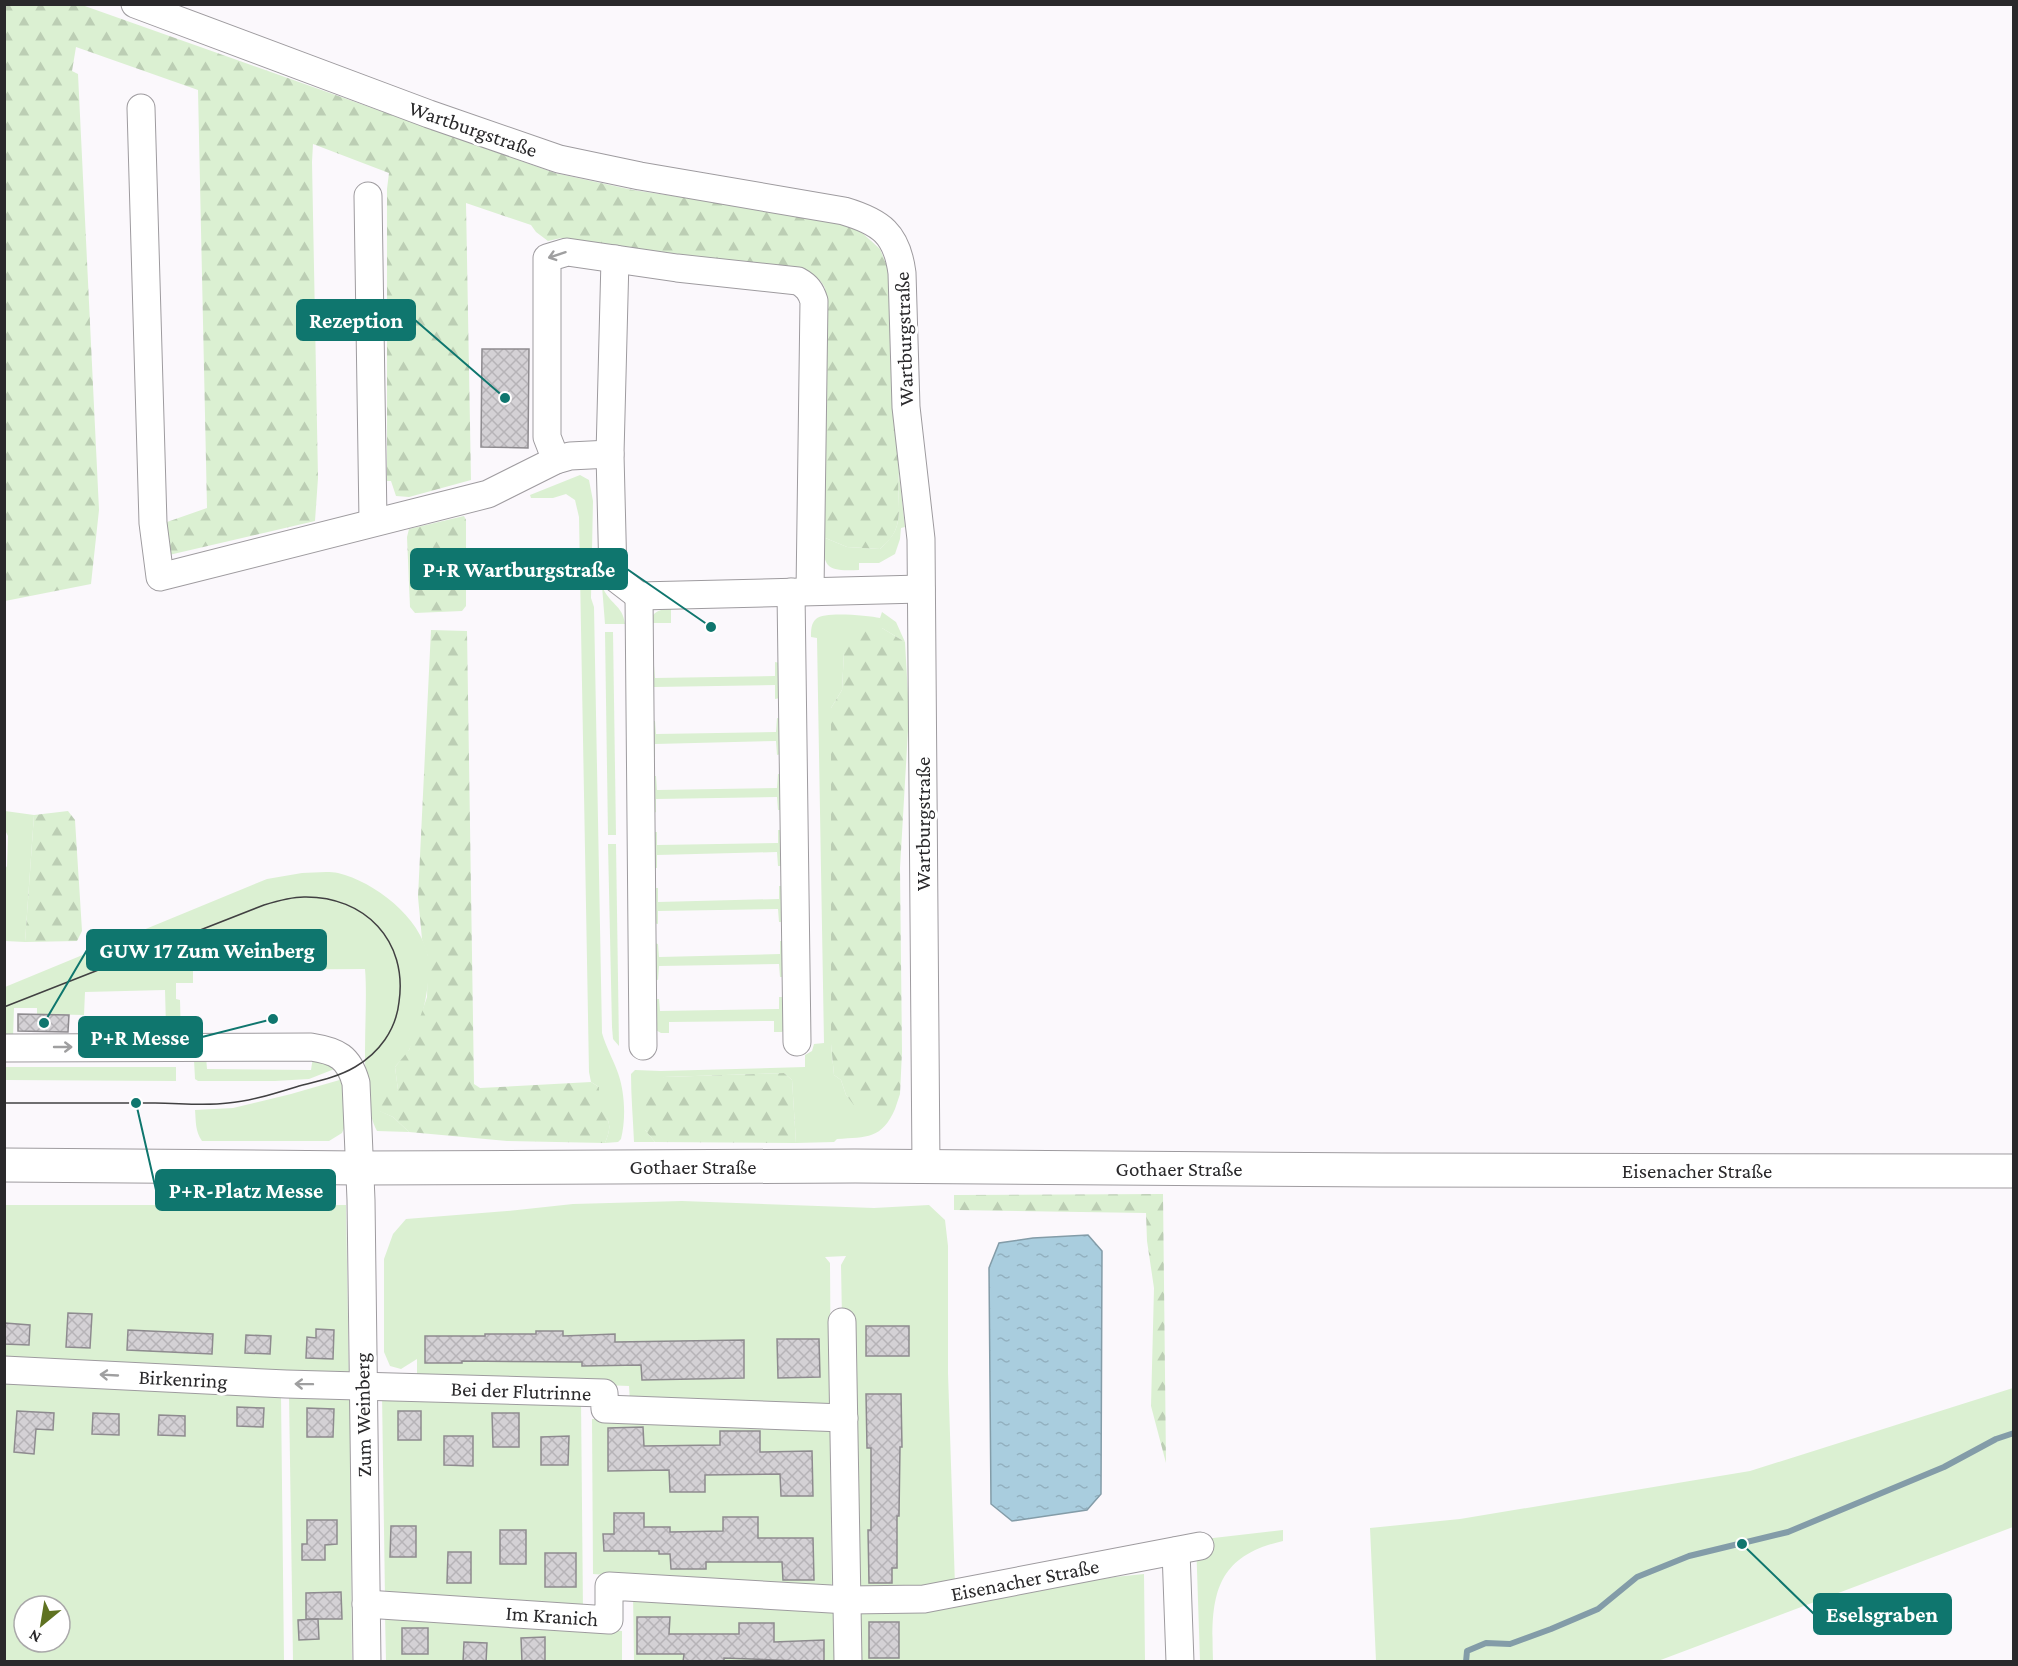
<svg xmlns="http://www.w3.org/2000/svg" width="2018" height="1666" font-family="'Crimson Pro',serif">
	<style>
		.green { fill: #dbf0d2; fill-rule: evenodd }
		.forest { fill: url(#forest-firs) }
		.water { fill: url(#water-ripples); stroke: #839ca8; stroke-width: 1.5 }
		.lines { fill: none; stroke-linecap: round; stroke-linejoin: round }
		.stream { stroke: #839ca8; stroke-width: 6 }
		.building { fill: url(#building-cross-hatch); stroke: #8e8b8f; stroke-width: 1.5 }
		.minor-casing { stroke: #9e9b9f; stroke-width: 29 }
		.major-casing { stroke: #9e9b9f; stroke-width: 35 }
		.minor { stroke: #fff; stroke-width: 27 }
		.major { stroke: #fff; stroke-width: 33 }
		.tram { stroke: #414042; stroke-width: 1.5 }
		.oneway { stroke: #9f9fa0 }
		.labels { text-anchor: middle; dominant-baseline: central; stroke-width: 6; stroke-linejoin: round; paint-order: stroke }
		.street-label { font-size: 21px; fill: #2a292b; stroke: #fff }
		.leader { fill: none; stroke: #0f766e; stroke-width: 2 }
		.callout-dot { fill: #0f766e; stroke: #fff; stroke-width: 2 }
		.callout { fill: #0f766e; stroke: #0f766e; stroke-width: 2 }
		.callout-label { font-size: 22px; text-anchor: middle; font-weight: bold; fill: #fff }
	</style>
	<defs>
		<pattern id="forest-firs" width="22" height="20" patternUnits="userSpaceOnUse" patternTransform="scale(1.5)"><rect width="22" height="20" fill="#dbf0d2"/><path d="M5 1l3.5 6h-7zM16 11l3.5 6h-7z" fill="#bcceb4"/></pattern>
		<pattern id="water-ripples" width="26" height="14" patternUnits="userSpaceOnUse" patternTransform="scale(1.5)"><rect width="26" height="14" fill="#a9cdde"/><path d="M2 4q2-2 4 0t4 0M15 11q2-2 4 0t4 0" fill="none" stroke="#92b0bf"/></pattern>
		<pattern id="building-cross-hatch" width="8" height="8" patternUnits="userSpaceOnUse" patternTransform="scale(1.5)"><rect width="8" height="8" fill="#d4d1d5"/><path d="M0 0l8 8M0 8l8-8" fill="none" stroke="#b6b3b7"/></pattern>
	</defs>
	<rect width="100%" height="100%" fill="#fbf8fc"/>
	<g class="green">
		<path d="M 899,473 L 905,527 L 901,528 L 900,539 L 895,554 L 879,563 L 859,563 L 859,570 C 828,571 823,570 823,537 L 847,547 L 880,549 C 885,544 892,537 895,531 C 903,513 896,492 899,473 Z"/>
		<path d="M 580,475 L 589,480 L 593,501 L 591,598 L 594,607 L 602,1033 C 606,1047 613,1059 618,1073 C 625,1093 626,1119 621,1139 L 618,1142 L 605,1143 C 611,1129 612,1119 599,1110 L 599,1087 L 591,1082 L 589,1072 L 579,517 L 575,500 L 566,494 L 553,498 L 531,498 L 530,495 Z"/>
		<path d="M 602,586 C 609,604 623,605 625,624 L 605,624 Z"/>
		<path d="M 671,609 L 671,623 L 649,623 C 653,611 660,609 671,609 Z"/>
		<path d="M 882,612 L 896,622 L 905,642 L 882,628 L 844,652 L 842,690 L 831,708 L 831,1044 L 834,1075 L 841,1080 L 846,1095 L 857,1108 L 895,1109 C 882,1139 867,1137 837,1139 L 834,1142 L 796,1143 L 792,1080 L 784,1073 L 664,1077 L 645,1130 L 655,1142 L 634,1142 C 633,1119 631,1096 631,1074 L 635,1070 L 661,1071 L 805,1067 L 805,1055 L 812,1051 L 814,1044 L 824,1043 L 817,638 L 811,637 C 811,631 811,623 816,619 C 825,611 868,616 880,618 Z"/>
		<path d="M 605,632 L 613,632 L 616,835 L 608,835 Z"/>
		<path d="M 775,662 L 780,663 L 780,698 L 775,699 L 775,685 L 654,687 L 654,701 L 652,701 L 650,665 L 654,665 L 655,678 L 775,676 Z"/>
		<path d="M 777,718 L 782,719 L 781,754 L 777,755 L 776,741 L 655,744 L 655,757 L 653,757 L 651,721 L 655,721 L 656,734 L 776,732 Z"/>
		<path d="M 778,774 L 783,774 L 782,810 L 778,810 L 777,797 L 656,799 L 656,812 L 654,813 L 652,776 L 656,776 L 657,790 L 777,788 Z"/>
		<path d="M 5,811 L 34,815 L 25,942 L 5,941 L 4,871 L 7,866 L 8,836 L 5,830 Z"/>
		<path d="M 778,830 L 783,830 L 783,866 L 778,866 L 777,852 L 657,855 L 657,868 L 655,868 L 652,832 L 657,832 L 657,845 L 778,843 Z"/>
		<path d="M 608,844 L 616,844 L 619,1046 L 613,1039 L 612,1027 Z"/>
		<path d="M 302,873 C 313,873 327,871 338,873 C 375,882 420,917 428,956 C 432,982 421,1027 409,1050 C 406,1056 399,1062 395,1067 L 398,1090 L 380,1111 L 393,1117 L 409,1132 L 377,1131 C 357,1092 369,1014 365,969 L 193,970 L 193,983 L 176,983 L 176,999 L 180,1000 L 181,1038 L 175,1036 L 166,1027 L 165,990 L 85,992 L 84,1015 L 37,1014 L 37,1008 L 14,1008 L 13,1038 L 5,1037 L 5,987 L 267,879 Z"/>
		<path d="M 779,886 L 784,886 L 784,922 L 779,922 L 778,909 L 658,911 L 658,924 L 653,923 L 654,888 L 658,888 L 658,902 L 779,899 Z"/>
		<path d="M 780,941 L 785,941 L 785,977 L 780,977 L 779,964 L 659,966 L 658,980 L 653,979 L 654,943 L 658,944 L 659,957 L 780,954 Z"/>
		<path d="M 779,997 L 786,997 L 785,1029 L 782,1032 L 774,1032 L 774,1021 L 669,1022 L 669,1033 L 661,1033 L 654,1029 L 656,999 L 659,999 L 660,1011 L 779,1009 Z"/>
		<path d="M 206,1057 L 207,1069 L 311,1070 L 313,1057 L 337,1068 L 309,1079 L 275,1081 L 198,1081 L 195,1079 L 194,1060 Z"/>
		<path d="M 5,1067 L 176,1067 L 176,1081 L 5,1080 Z"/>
		<path d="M 343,1079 L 345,1126 L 342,1133 L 329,1141 L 202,1141 C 195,1131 196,1121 195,1110 L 233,1108 L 291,1094 Z"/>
		<path d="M 682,1201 L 874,1208 L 929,1205 L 945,1220 L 948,1246 L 948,1373 L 955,1586 L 859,1594 L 842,1319 L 841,1265 L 846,1256 L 825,1257 L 830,1263 L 831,1410 L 630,1403 L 629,1386 L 417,1378 L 417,1359 L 401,1369 L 390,1366 L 384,1352 L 384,1259 L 393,1234 L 406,1219 L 507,1211 L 573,1204 Z"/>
		<path d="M 5,1205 L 346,1205 L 349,1379 L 5,1363 Z"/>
		<path d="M 5,1378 L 281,1395 L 284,1661 L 5,1662 ZM 24,1606 L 60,1606 L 60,1642 L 24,1642 Z"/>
		<path d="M 2013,1388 L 2013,1527 L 1658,1661 L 1376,1661 L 1370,1528 L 1460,1519 L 1750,1471 Z"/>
		<path d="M 382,1394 L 581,1400 L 583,1612 L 385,1597 Z"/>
		<path d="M 289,1395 L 350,1395 L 352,1661 L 293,1661 Z"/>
		<path d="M 592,1419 L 821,1426 L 830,1431 L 832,1584 L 825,1591 L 593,1574 Z"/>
		<path d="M 1283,1530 L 1283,1541 C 1212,1557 1211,1600 1213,1661 L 1200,1661 L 1196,1540 Z"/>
		<path d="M 1144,1574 L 1145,1661 L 856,1661 L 861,1608 L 959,1600 L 1115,1577 Z"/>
		<path d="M 633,1594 L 834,1612 L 834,1661 L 634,1661 Z"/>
		<path d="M 385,1614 L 622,1631 L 622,1661 L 386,1661 Z"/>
	</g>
	<g class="forest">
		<path d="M 5,5 L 82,5 L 555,173 L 633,190 L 835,220 L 859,230 L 880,249 L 890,273 L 892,370 L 899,473 C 896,492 903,513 895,531 C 892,538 885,544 880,549 L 847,547 L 823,537 L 825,288 C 820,278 814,275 804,271 L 561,238 L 548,241 L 536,232 L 531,225 L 466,203 L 471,480 L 409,497 L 396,496 L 391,481 L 387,481 L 387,189 L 389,173 L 313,144 L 312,162 L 318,478 L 315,521 L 169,555 L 167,522 L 207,508 L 198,90 L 76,47 L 72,71 L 78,74 L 99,510 L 91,584 L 5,601 Z"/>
		<path d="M 464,516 L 466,520 L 466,606 L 462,611 L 415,613 L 410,607 L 407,537 L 409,529 Z"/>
		<path d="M 882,628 L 905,642 L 909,713 L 900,868 L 902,1052 L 900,1094 L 895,1109 L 857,1109 L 846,1095 L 841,1080 L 834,1075 L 831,1044 L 831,708 L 842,690 L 844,652 L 851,629 Z"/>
		<path d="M 431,630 L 467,631 L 474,1084 L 480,1088 L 591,1082 L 599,1087 L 599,1109 C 612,1119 611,1129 605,1143 L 507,1141 L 409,1132 L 393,1117 L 379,1111 L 379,1100 L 398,1090 L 395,1067 L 409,1050 L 427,997 L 428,957 L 422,939 L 418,897 Z"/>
		<path d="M 68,811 L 75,820 L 82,931 L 77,941 L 25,942 L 34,815 Z"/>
		<path d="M 784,1073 L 792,1080 L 796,1143 L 655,1142 L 645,1130 C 646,1107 640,1089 664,1077 Z"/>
		<path d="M 1163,1194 L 1166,1463 L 1151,1406 L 1154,1288 L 1147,1241 L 1146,1213 L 954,1210 L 954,1195 Z"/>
	</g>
	<path class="water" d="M 1088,1235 L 1102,1251 L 1101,1494 L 1087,1510 L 1012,1521 L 991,1504 L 989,1268 L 999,1243 L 1033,1238 Z"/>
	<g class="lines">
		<path class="stream" d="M 1466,1662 L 1467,1651 L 1486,1643 L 1510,1644 L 1551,1629 L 1598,1609 L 1637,1577 L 1689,1556 L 1788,1532 L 1944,1467 L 1996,1439 L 2014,1433"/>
	</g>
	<g class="building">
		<path d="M 482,349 L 529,349 L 528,448 L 481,447 Z"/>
		<path d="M 18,1014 L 69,1015 L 68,1032 L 18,1031 Z"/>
		<path d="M 68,1313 L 92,1314 L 90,1348 L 66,1347 Z"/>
		<path d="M 5,1323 L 30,1325 L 29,1345 L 4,1344 Z"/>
		<rect x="866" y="1326" width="43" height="30"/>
		<path d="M 316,1329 L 334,1330 L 333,1359 L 306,1358 L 307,1337 L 316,1338 Z"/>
		<path d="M 128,1330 L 213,1334 L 212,1354 L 127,1350 Z"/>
		<path d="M 536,1331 L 563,1331 L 563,1336 L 615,1334 L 615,1342 L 744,1340 L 744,1378 L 642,1380 L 641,1365 L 582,1366 L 582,1362 L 462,1361 L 462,1363 L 425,1363 L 425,1336 L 485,1336 L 485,1334 L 536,1334 Z"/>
		<path d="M 246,1335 L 271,1336 L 270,1354 L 245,1353 Z"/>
		<path d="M 777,1339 L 819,1339 L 820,1377 L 778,1378 Z"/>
		<path d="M 866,1394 L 901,1394 L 902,1447 L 900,1447 L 899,1516 L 897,1516 L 897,1568 L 892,1568 L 892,1583 L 869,1583 L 868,1530 L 871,1530 L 871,1448 L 867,1448 Z"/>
		<path d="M 237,1407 L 264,1408 L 263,1427 L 237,1426 Z"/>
		<path d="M 307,1408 L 334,1409 L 333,1437 L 307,1437 Z"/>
		<path d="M 17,1411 L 54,1413 L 53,1430 L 36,1429 L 34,1454 L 14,1452 Z"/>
		<rect x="398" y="1411" width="23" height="29"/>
		<path d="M 93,1413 L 119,1414 L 119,1435 L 92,1434 Z"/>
		<path d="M 492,1413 L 519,1413 L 519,1447 L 493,1447 Z"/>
		<path d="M 159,1415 L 185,1416 L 185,1436 L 158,1435 Z"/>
		<path d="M 643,1427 L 644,1446 L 720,1445 L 720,1431 L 760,1431 L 760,1452 L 812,1451 L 813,1496 L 781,1496 L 780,1474 L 705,1475 L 705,1492 L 670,1492 L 669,1470 L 608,1471 L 608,1428 Z"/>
		<path d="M 444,1436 L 473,1436 L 473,1466 L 444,1465 Z"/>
		<path d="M 569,1436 L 568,1465 L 541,1465 L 541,1437 Z"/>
		<path d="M 614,1513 L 644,1513 L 644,1527 L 670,1527 L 670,1532 L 723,1531 L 723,1517 L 758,1517 L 758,1538 L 813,1538 L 814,1580 L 783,1580 L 782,1562 L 706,1562 L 706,1569 L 671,1569 L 670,1554 L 659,1554 L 659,1551 L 604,1551 L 603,1534 L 614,1534 Z"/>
		<path d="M 307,1520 L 337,1520 L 337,1544 L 325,1545 L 325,1560 L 302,1560 L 302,1544 L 307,1544 Z"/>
		<path d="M 391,1526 L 416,1526 L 416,1557 L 390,1557 Z"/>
		<rect x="500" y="1530" width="26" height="34"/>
		<path d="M 448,1552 L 471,1552 L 471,1583 L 447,1583 Z"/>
		<rect x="545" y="1553" width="31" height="34"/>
		<path d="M 341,1592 L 342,1619 L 306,1619 L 306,1593 Z"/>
		<path d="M 637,1617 L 670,1617 L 669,1634 L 739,1634 L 739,1623 L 774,1623 L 774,1642 L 824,1640 L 824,1662 L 724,1658 L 724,1662 L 683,1662 L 684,1654 L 637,1654 Z"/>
		<path d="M 318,1619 L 319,1639 L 299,1640 L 298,1620 Z"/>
		<rect x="869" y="1622" width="30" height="36"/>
		<rect x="402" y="1628" width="26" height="26"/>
		<path d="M 545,1637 L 545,1662 L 522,1662 L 521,1638 Z"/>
		<path d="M 464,1642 L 487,1643 L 486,1662 L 463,1662 Z"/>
	</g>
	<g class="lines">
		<g class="minor-casing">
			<g id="minor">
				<path d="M 135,4 L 429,114 L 559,159 L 640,176 L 844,211 C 881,222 897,234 902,273 L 906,407 L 921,539 L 926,1166"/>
				<path d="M 141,108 L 153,523 L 160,577 L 488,494 L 556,460 L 570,456 L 610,454"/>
				<path d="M 368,196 L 373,521"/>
				<path d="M 615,259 L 610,454 L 613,576 L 639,596 L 921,589"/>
				<path d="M 556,460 L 547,437 L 547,258 L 567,252 L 677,268 L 798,281 C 807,286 811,291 814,301 L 810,591"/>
				<path d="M 791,592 L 797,1042"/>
				<path d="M 639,596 L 643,1046"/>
				<path d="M 4,1048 L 311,1047 C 337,1051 349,1057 356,1083 L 361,1200 L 367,1662"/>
				<path d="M 842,1322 L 848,1662"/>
				<path d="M 4,1370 L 286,1384 L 604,1393 L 605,1409 L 844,1418"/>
				<path d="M 1176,1551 L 1180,1662"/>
				<path d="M 366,1604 L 609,1620 L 609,1586 L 848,1600 L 924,1599 L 1200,1546"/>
			</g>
		</g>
		<g class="major-casing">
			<path id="major" d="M 4,1165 L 360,1168 L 855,1166 L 1381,1170 L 2014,1171"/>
		</g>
		<use href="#minor" class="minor"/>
		<use href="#major" class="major"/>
		<path class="tram" d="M 4,1007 L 264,905 C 277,901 290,897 304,897 C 365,896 408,941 399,1002 C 396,1030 379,1053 355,1067 C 338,1077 318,1081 299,1086 C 276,1093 252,1101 228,1103 C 204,1106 179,1103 155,1103 C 105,1103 55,1103 4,1103"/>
	</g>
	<defs><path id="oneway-shaft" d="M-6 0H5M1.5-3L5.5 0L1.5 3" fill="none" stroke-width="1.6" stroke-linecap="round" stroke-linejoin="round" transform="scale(1.5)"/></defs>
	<g class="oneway">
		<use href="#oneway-shaft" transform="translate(557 255) rotate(162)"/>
		<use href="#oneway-shaft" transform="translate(63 1047)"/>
		<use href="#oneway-shaft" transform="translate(109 1375) rotate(-177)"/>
		<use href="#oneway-shaft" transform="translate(304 1384) rotate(-179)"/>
	</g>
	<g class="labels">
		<g class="street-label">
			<text transform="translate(473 129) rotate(19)">Wartburgstraße</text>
			<text transform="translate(904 339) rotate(-92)">Wartburgstraße</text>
			<text transform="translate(923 824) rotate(-90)">Wartburgstraße</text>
			<text x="693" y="1167">Gothaer Straße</text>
			<text x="1179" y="1169">Gothaer Straße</text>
			<text x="1697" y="1171">Eisenacher Straße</text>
			<text transform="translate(183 1379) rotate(3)">Birkenring</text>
			<text transform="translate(521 1391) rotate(2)">Bei der Flutrinne</text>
			<text transform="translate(363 1415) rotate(-91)">Zum Weinberg</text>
			<text transform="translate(1025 1580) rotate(-11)">Eisenacher Straße</text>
			<text transform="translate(552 1616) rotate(4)">Im Kranich</text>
		</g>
	</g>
	<path class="leader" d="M505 398L415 320M711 627L627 569M44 1023L87 950M273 1019L202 1037M136 1103L156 1190M1742 1544L1814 1614"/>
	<g class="callout-dot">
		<circle cx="505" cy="398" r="6"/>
		<circle cx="711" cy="627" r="6"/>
		<circle cx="44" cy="1023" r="6"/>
		<circle cx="273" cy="1019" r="6"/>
		<circle cx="136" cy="1103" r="6"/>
		<circle cx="1742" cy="1544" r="6"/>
	</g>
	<g class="callout">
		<rect x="297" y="300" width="118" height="40" rx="6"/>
		<rect x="411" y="549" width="216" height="40" rx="6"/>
		<rect x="87" y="930" width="239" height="40" rx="6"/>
		<rect x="79" y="1017" width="123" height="40" rx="6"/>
		<rect x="156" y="1170" width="179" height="40" rx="6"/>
		<rect x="1814" y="1594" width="137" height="40" rx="6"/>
	</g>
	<g class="callout-label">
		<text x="356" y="328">Rezeption</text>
		<text x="519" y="577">P+R Wartburgstraße</text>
		<text x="207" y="958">GUW 17 Zum Weinberg</text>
		<text x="140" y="1045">P+R Messe</text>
		<text x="246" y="1198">P+R-Platz Messe</text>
		<text x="1882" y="1622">Eselsgraben</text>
	</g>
	<rect width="2018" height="1666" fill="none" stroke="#2a292b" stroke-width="12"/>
	<g transform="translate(42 1624) rotate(210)"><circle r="28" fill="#ffffff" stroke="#aaa9aa" stroke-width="1.5"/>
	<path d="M0-4.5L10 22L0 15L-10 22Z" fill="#5f7221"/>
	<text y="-9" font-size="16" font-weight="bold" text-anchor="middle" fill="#2a292b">N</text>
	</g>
</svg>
